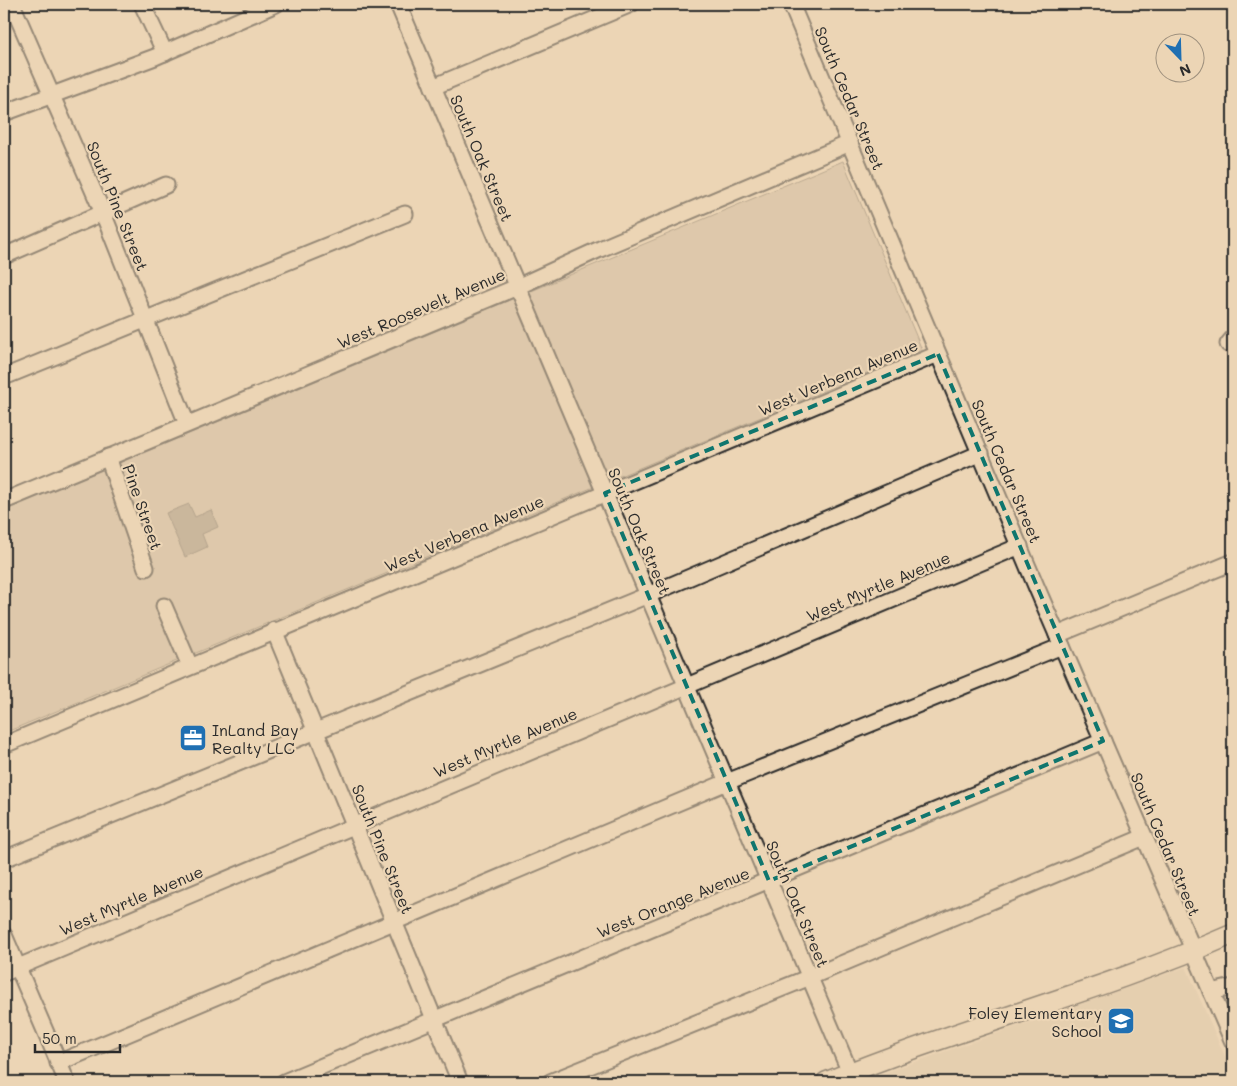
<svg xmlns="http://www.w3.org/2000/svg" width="1237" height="1086" font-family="Mali,sans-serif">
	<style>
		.built { fill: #dcc7a9 }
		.green { fill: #cdb99f; stroke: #7c7265 }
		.water { fill: #a0927f; stroke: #71695d }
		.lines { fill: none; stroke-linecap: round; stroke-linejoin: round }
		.minor-casing { stroke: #2b2b2b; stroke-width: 19 }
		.major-casing { stroke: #2b2b2b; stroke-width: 22 }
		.minor { stroke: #ecd5b5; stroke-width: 15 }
		.major { stroke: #ecd5b5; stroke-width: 19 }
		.marked { fill: none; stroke: #0f766e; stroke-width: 4; stroke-dasharray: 10 6; stroke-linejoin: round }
		.labels { text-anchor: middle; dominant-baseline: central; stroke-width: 4.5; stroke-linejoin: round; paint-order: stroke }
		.street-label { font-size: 16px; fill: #2b2b2b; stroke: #ecd5b5 }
		.poi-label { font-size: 16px; fill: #2b2b2b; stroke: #ecd5b5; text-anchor: start }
	</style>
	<rect width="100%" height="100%" fill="#ecd5b5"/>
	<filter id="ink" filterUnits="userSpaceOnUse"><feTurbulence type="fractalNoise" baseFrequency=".02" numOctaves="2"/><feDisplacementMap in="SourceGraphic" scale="10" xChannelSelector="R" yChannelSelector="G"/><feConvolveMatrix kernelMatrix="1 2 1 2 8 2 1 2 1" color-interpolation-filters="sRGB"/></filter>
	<g filter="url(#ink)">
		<path class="built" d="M 1186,967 L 1233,1075 L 1233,1082 L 861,1081 Z"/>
		<path class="green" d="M 843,161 L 922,350 L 4,733 L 4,511 Z"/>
		<path class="water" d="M 189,504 L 195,517 L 211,510 L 218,527 L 202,534 L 207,547 L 185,557 L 166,513 Z"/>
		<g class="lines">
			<g class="minor-casing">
				<g id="minor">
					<path d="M 12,4 L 103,213 L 187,424"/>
					<path d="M 142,4 L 165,53"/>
					<path d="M 398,4 L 854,1082"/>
					<path d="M 791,4 L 1036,586 L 1233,1042"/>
					<path d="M 433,87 L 631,4"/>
					<path d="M 4,113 L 155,57 L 276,4"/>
					<path d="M 4,256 L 166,185"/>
					<path d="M 1228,344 L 1233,338"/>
					<path d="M 4,377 L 405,214"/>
					<path d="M 108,457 L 146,568"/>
					<path d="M 4,501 L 517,287 L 600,249 L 850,143"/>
					<path d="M 164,606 L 190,666"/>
					<path d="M 274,630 L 460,1082"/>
					<path d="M 1057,635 L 1233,562"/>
					<path d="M 4,745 L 938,354"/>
					<path d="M 4,859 L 648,595 L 981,453"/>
					<path d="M 4,935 L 67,1082"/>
					<path d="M 4,973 L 1020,546"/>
					<path d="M 1211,992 L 1233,987"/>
					<path d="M 58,1063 L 727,782 L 1062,646"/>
					<path d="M 284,1082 L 1103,741"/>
					<path d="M 550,1082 L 810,977 L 1144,837"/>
				</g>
			</g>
			<g class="major-casing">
				<path id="major" d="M 826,1082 C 960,1027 1100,992 1233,934"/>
			</g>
			<use href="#minor" class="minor"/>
			<use href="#major" class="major"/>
		</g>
	</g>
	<path d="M0 0H1237V1086H0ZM 938,354 L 1103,741 L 769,881 L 605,493 Z" fill="#ecd5b5" fill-opacity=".55" fill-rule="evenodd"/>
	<path class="marked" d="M 938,354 L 1103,741 L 769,881 L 605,493 Z"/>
	<defs>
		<g id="office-square" transform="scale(1.4375)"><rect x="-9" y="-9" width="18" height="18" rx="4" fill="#1f6fb2" stroke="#ecd5b5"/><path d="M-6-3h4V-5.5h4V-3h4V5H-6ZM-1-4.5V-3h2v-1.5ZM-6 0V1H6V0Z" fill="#fff"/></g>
		<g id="school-square" transform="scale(1.4375)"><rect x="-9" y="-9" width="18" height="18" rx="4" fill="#1f6fb2" stroke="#ecd5b5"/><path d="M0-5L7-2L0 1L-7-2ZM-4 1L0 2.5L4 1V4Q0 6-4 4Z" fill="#fff"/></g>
	</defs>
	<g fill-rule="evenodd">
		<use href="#office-square" x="193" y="738"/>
		<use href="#school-square" x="1121" y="1021"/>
	</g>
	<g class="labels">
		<g class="street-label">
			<text transform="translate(850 98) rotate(67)">South Cedar Street</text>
			<text transform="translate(482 158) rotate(67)">South Oak Street</text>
			<text transform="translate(118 206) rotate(68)">South Pine Street</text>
			<text transform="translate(421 308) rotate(-23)">West Roosevelt Avenue</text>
			<text transform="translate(838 377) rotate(-23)">West Verbena Avenue</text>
			<text transform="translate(1007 471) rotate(67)">South Cedar Street</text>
			<text transform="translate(143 507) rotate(71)">Pine Street</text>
			<text transform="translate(640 531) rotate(67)">South Oak Street</text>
			<text transform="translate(464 533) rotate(-23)">West Verbena Avenue</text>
			<text transform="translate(878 586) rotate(-23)">West Myrtle Avenue</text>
			<text transform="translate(505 742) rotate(-23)">West Myrtle Avenue</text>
			<text transform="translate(1166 844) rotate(67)">South Cedar Street</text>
			<text transform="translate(383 849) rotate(68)">South Pine Street</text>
			<text transform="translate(131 900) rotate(-23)">West Myrtle Avenue</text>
			<text transform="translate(673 902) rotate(-22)">West Orange Avenue</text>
			<text transform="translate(798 904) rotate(67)">South Oak Street</text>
		</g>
		<g class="poi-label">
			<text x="212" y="729">InLand Bay<tspan x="212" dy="18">Realty LLC</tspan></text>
			<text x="1102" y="1012" text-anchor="end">Foley Elementary<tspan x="1102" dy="18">School</tspan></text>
		</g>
	</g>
	<rect width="1237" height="1086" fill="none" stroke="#ecd5b5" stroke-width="20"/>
	<rect x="10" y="10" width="1217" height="1066" fill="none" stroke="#2b2b2b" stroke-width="2" filter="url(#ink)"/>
	<g transform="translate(1180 58) rotate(157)"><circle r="24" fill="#ecd5b5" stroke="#9f917e"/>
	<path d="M0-4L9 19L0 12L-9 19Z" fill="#1f6fb2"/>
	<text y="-8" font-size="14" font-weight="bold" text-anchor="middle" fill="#2b2b2b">N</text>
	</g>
	<path d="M35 1044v8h85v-8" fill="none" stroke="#2b2b2b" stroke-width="2.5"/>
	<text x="42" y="1044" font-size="15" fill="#2b2b2b" stroke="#ecd5b5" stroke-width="4" paint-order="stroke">50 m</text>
</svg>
